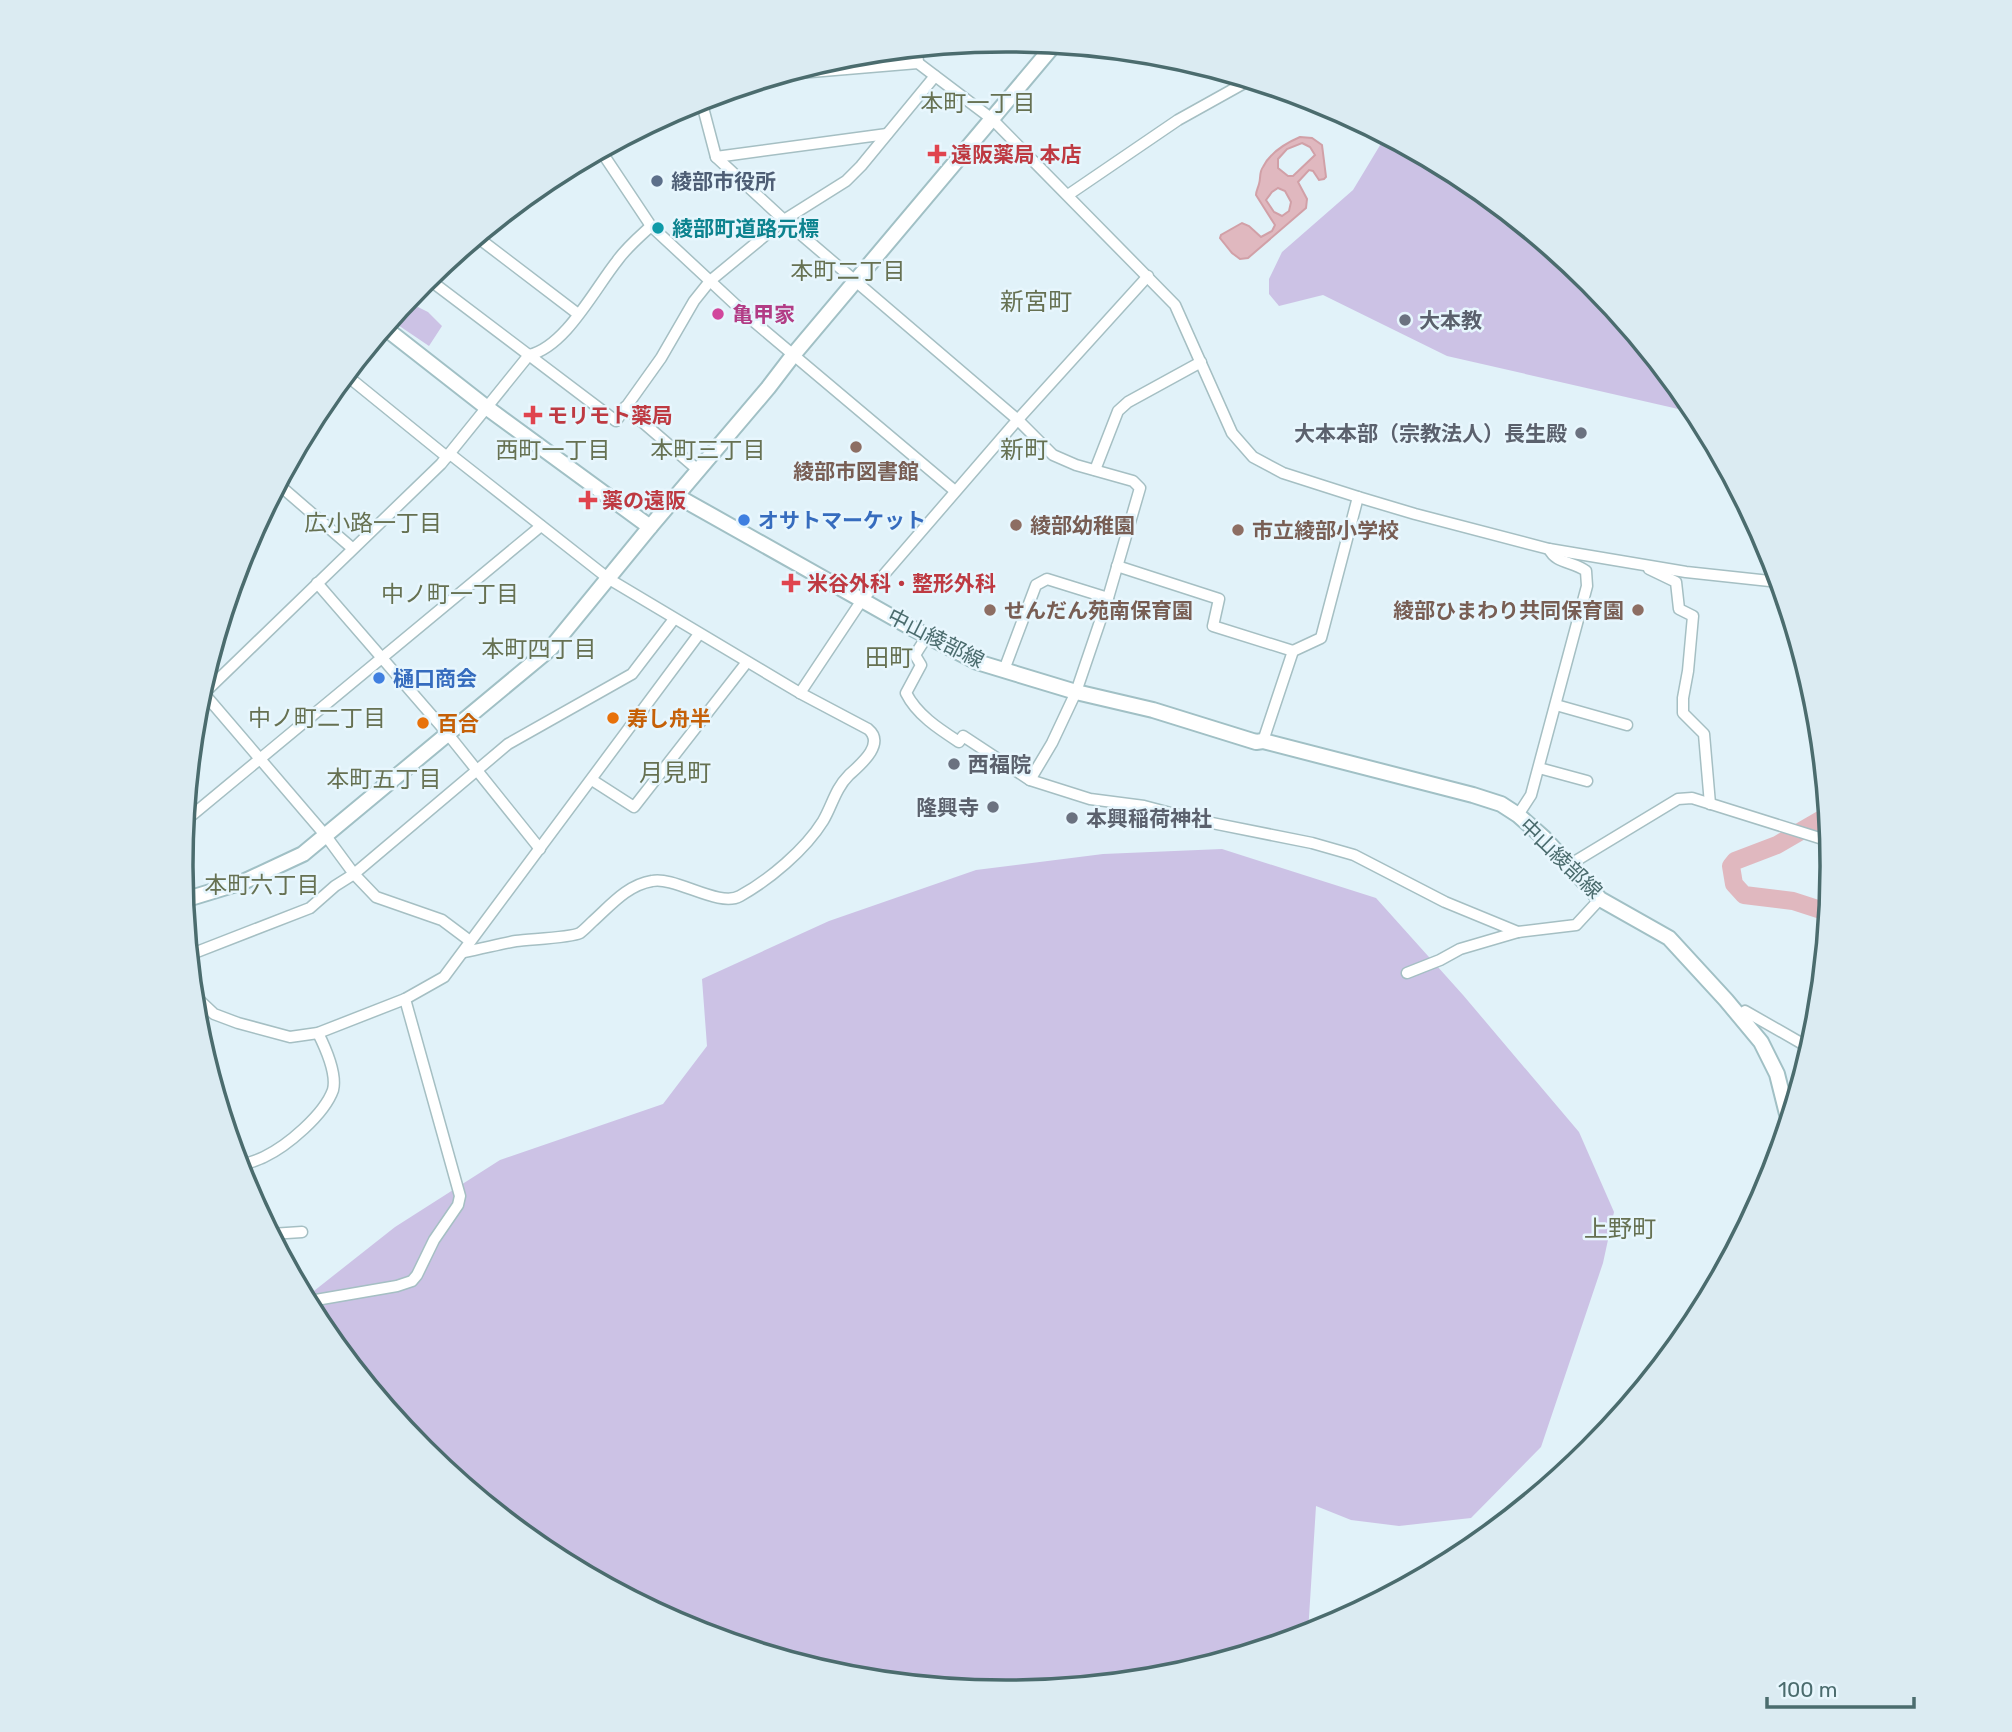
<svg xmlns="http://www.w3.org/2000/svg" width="2012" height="1732" font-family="Rubik,'Noto Sans JP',sans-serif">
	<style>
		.green { fill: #ccc2e5 }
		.water { fill: #e0b8bf; stroke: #d1a0a7; stroke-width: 2; fill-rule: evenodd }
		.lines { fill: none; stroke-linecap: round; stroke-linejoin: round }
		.river { stroke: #e0b8bf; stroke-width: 18 }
		.street-casing { stroke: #a5bfc3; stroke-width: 13 }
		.secondary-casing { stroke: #a1c0c5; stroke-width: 18 }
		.street { stroke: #fff; stroke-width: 10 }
		.secondary { stroke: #fff; stroke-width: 14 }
		.health-dot { fill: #e0444e; stroke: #e7f6fd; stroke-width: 2.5 }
		.service-dot { fill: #5c6f8a; stroke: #e7f6fd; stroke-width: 2.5 }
		.culture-dot { fill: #0f9aa8; stroke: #e7f6fd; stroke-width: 2.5 }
		.hotel-dot { fill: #d1479c; stroke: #e7f6fd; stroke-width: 2.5 }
		.worship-dot { fill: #6b7280; stroke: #e7f6fd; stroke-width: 2.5 }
		.education-dot { fill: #8d6e63; stroke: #e7f6fd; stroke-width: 2.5 }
		.shop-dot { fill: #3f7fe0; stroke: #e7f6fd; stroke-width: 2.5 }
		.food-dot { fill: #e8710a; stroke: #e7f6fd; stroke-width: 2.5 }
		.labels { text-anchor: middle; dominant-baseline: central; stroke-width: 5; stroke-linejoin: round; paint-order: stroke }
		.health-label { font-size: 21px; font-weight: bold; fill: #be3a42; stroke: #e7f6fd; text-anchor: start }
		.service-label { font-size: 21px; font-weight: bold; fill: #4e5e75; stroke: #e7f6fd; text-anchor: start }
		.culture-label { font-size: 21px; font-weight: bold; fill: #0d838f; stroke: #e7f6fd; text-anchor: start }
		.hotel-label { font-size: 21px; font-weight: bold; fill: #b23c85; stroke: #e7f6fd; text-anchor: start }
		.worship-label { font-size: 21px; font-weight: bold; fill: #5b616d; stroke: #e7f6fd; text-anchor: start }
		.education-label { font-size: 21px; font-weight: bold; fill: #785e54; stroke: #e7f6fd; text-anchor: start }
		.shop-label { font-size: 21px; font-weight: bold; fill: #366cbe; stroke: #e7f6fd; text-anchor: start }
		.street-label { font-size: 21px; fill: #4b6c6e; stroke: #e7f6fd }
		.food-label { font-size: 21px; font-weight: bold; fill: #c56008; stroke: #e7f6fd; text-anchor: start }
		.neighbourhood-label { font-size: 23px; fill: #667152; stroke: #e7f6fd }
		.quarter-label { font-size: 24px; fill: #667152; stroke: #e7f6fd }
		.rim { fill: none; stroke: #4b6c6e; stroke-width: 3.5 }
	</style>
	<rect width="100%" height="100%" fill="#e1f2f9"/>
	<g class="green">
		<path d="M 1385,137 L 1465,180 L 1590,282 L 1695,411 L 1687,411 L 1447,356 L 1323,295 L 1279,306 L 1269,294 L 1269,279 L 1282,252 L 1353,190 Z"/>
		<path d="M 406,306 L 411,310 L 418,307 L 428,312 L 442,326 L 429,346 L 395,323 Z"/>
		<path d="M 1222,849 L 1376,898 L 1463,995 L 1579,1132 L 1614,1212 L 1603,1263 L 1541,1447 L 1471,1518 L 1399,1526 L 1351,1520 L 1316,1506 L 1308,1633 L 1167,1676 L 1006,1692 L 845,1676 L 690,1629 L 547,1552 L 422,1450 L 319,1324 L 305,1298 L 395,1227 L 500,1160 L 663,1104 L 707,1046 L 702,979 L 829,921 L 976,870 L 1103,854 Z"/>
	</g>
	<path class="water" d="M 1300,137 L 1312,138 L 1322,145 L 1326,177 L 1324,179 L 1319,180 L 1313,171 L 1309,170 L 1298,182 L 1307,199 L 1306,208 L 1248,258 L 1240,259 L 1232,253 L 1220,238 L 1221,235 L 1242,223 L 1249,226 L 1261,237 L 1272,231 L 1275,225 L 1256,195 C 1256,191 1258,188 1259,184 C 1261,178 1259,172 1263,167 C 1270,153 1286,143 1300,137 ZM 1302,143 L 1310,147 L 1315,155 L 1293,176 L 1288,176 L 1278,168 L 1278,159 L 1287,149 ZM 1278,188 L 1285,191 L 1291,202 L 1289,211 L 1282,216 L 1274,212 L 1266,200 L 1272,192 Z"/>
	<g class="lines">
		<path class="river" d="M 1827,816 L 1777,845 L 1735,861 L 1731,866 L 1734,884 L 1744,895 L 1793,901 L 1827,912"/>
		<g class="street-casing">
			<g id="street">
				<path d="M 917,49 L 918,63"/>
				<path d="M 787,74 L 918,63 L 992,119 L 1175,305 L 1232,433 L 1253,457 L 1283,473 L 1358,497 L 1415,514 L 1549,549 L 1686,572 L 1779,582"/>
				<path d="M 701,100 L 716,157 L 784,220 L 1018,420 L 1053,455 L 1076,465 L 1133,481 L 1140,488 L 1108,598 L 1076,692 L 1052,743 L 1030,780"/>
				<path d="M 601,151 L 651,226 L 752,320 L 955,491"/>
				<path d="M 716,157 L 887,134"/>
				<path d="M 1068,195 L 1178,120 L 1248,81"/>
				<path d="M 477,237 L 578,314"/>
				<path d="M 427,278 L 616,421 L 661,358 L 694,301 L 710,281 L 784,220 L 846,181 L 861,166 L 935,76"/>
				<path d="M 431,281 L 466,246"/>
				<path d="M 346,375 L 447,457"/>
				<path d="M 625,407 L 698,470"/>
				<path d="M 450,454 L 609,579 L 800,693 L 868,729 C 886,744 860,765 849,775 C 835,789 832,806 823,821 C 805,850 769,880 740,896 C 719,908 675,876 652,881 C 627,885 610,906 592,922 C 588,926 584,930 580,933 C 570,938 530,939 516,941 C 499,944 481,949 464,952"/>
				<path d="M 1095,470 L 1118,411 L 1128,402 L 1201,362"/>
				<path d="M 278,484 L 352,548"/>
				<path d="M 1117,566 L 1219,599 L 1213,626 L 1293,651"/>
				<path d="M 1649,569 L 1676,582 L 1679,609 L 1693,616 L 1688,671 L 1683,698 L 1683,713 L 1704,734 L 1710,804"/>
				<path d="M 317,583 L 447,733 L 540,849"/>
				<path d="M 927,636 L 915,655 L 921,665 L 906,693 C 917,715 939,729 959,742 L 963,736 L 1030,780 L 1090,799 L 1144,806 L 1197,820 L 1312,843 L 1354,855 L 1445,902 L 1518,932"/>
				<path d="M 1004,670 L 1036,585 L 1047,579 L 1108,598"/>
				<path d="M 201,690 L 326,836 L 354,874 L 376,897 L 442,920 L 470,941"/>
				<path d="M 800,693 L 862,600 L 1013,425 L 1148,276"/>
				<path d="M 198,699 L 441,464 L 529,355 C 565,347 594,290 617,261 C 626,248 639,237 651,226"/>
				<path d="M 1556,705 L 1627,725"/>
				<path d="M 1263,741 L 1293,651 L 1321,638 L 1358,497"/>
				<path d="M 1539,768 L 1587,781"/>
				<path d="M 592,780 L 634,807 L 747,662"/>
				<path d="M 1518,815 L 1531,795 L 1587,586 L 1586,571 C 1573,561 1556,564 1549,549"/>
				<path d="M 185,821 L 541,526"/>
				<path d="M 1569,865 L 1678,799 L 1692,798 L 1829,841"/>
				<path d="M 189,955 L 310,908 L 335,886 L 354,874 L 508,744 L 632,674 L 674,619"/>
				<path d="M 1407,973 L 1440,960 L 1460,949 L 1518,932 L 1576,925 L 1600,899"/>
				<path d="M 192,987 L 197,998 L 214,1014 L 238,1023 L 290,1037 L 318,1033 L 405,999 L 444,977 L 699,634"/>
				<path d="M 1740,1016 L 1745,1011 L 1801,1043 L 1809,1050"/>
				<path d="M 238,1167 C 247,1163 256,1161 264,1157 C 287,1146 324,1115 333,1090 C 337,1074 325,1047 318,1033"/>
				<path d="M 271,1234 L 302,1232"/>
				<path d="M 306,1300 L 310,1301 L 397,1286 L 412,1281 L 417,1275 L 434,1240 L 458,1205 L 460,1196 L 405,999"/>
			</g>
		</g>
		<g class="secondary-casing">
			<g id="secondary">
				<path d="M 385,328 L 486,407 L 650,527"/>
				<path d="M 677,496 L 908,626 L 977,662 L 1076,692 L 1153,710 L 1256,742 L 1263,741 L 1473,795 L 1501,804 L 1518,815 L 1544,838 L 1600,899 L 1669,938 L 1726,1000 L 1761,1042 L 1777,1074 L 1788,1118"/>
				<path d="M 184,900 L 243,882 L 303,854 L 551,648 L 650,527 L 768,388 L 794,354 L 1054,45"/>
			</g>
		</g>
		<use href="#street" class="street"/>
		<use href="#secondary" class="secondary"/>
	</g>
	<g class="health-dot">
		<path d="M933.5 143.5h7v7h7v7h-7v7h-7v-7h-7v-7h7z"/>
		<path d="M529.5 404.5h7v7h7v7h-7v7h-7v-7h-7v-7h7z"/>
		<path d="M584.5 489.5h7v7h7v7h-7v7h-7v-7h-7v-7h7z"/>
		<path d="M787.5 572.5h7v7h7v7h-7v7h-7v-7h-7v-7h7z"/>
	</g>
	<circle class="service-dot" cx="657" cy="181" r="7"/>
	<circle class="culture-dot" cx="658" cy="228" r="7"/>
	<circle class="hotel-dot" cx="718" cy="314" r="7"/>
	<g class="worship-dot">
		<circle cx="1405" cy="320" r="7"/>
		<circle cx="1581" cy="433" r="7"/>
		<circle cx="954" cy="764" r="7"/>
		<circle cx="993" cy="807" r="7"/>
		<circle cx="1072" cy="818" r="7"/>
	</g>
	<g class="education-dot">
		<circle cx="856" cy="447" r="7"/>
		<circle cx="1016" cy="525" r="7"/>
		<circle cx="1238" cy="530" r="7"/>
		<circle cx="990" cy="610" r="7"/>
		<circle cx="1638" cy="610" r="7"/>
	</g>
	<g class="shop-dot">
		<circle cx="744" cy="520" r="7"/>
		<circle cx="379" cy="678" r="7"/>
	</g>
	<g class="food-dot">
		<circle cx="613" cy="718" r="7"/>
		<circle cx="423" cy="723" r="7"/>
	</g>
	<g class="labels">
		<g class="health-label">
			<text x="951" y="154">遠阪薬局 本店</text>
			<text x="547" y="415">モリモト薬局</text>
			<text x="602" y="500">薬の遠阪</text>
			<text x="807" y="583">米谷外科・整形外科</text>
		</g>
		<g class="service-label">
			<text x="671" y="181">綾部市役所</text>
		</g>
		<g class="culture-label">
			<text x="672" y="228">綾部町道路元標</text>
		</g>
		<g class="hotel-label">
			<text x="732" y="314">亀甲家</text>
		</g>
		<g class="worship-label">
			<text x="1419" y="320">大本教</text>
			<text x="1567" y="433" text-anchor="end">大本本部（宗教法人）長生殿</text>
			<text x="968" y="764">西福院</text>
			<text x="979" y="807" text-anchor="end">隆興寺</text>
			<text x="1086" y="818">本興稲荷神社</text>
		</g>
		<g class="education-label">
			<text x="856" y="471" text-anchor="middle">綾部市図書館</text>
			<text x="1030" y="525">綾部幼稚園</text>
			<text x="1252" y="530">市立綾部小学校</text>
			<text x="1004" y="610">せんだん苑南保育園</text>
			<text x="1624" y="610" text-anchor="end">綾部ひまわり共同保育園</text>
		</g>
		<g class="shop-label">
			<text x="758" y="520">オサトマーケット</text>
			<text x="393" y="678">樋口商会</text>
		</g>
		<g class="street-label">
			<text transform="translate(936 638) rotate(27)">中山綾部線</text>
			<text transform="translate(1561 858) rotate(44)">中山綾部線</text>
		</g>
		<g class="food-label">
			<text x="627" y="718">寿し舟半</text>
			<text x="437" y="723">百合</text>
		</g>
		<g class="neighbourhood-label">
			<text x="978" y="103">本町一丁目</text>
			<text x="848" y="271">本町二丁目</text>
			<text x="553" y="450">西町一丁目</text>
			<text x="708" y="450">本町三丁目</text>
			<text x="373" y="523">広小路一丁目</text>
			<text x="450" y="594">中ノ町一丁目</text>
			<text x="539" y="649">本町四丁目</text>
			<text x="317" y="718">中ノ町二丁目</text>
			<text x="384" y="779">本町五丁目</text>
			<text x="262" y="885">本町六丁目</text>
		</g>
		<g class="quarter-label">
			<text x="1036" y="302">新宮町</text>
			<text x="1024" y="450">新町</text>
			<text x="889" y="658">田町</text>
			<text x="675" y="773">月見町</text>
			<text x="1620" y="1229">上野町</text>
		</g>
	</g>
	<path d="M0 0H2012V1732H0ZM1006 52H1007A813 813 0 0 1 1820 865V867A813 813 0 0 1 1007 1680H1006A813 813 0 0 1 193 867V865A813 813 0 0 1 1006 52Z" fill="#dbebf2" fill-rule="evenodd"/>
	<path class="rim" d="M1006 52H1007A813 813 0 0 1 1820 865V867A813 813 0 0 1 1007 1680H1006A813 813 0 0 1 193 867V865A813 813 0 0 1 1006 52Z"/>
	<path d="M1767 1697v10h147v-10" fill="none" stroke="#4b6c6e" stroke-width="3.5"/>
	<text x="1778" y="1697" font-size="21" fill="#4b6c6e" stroke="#e7f6fd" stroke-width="5" paint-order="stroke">100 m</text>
</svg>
